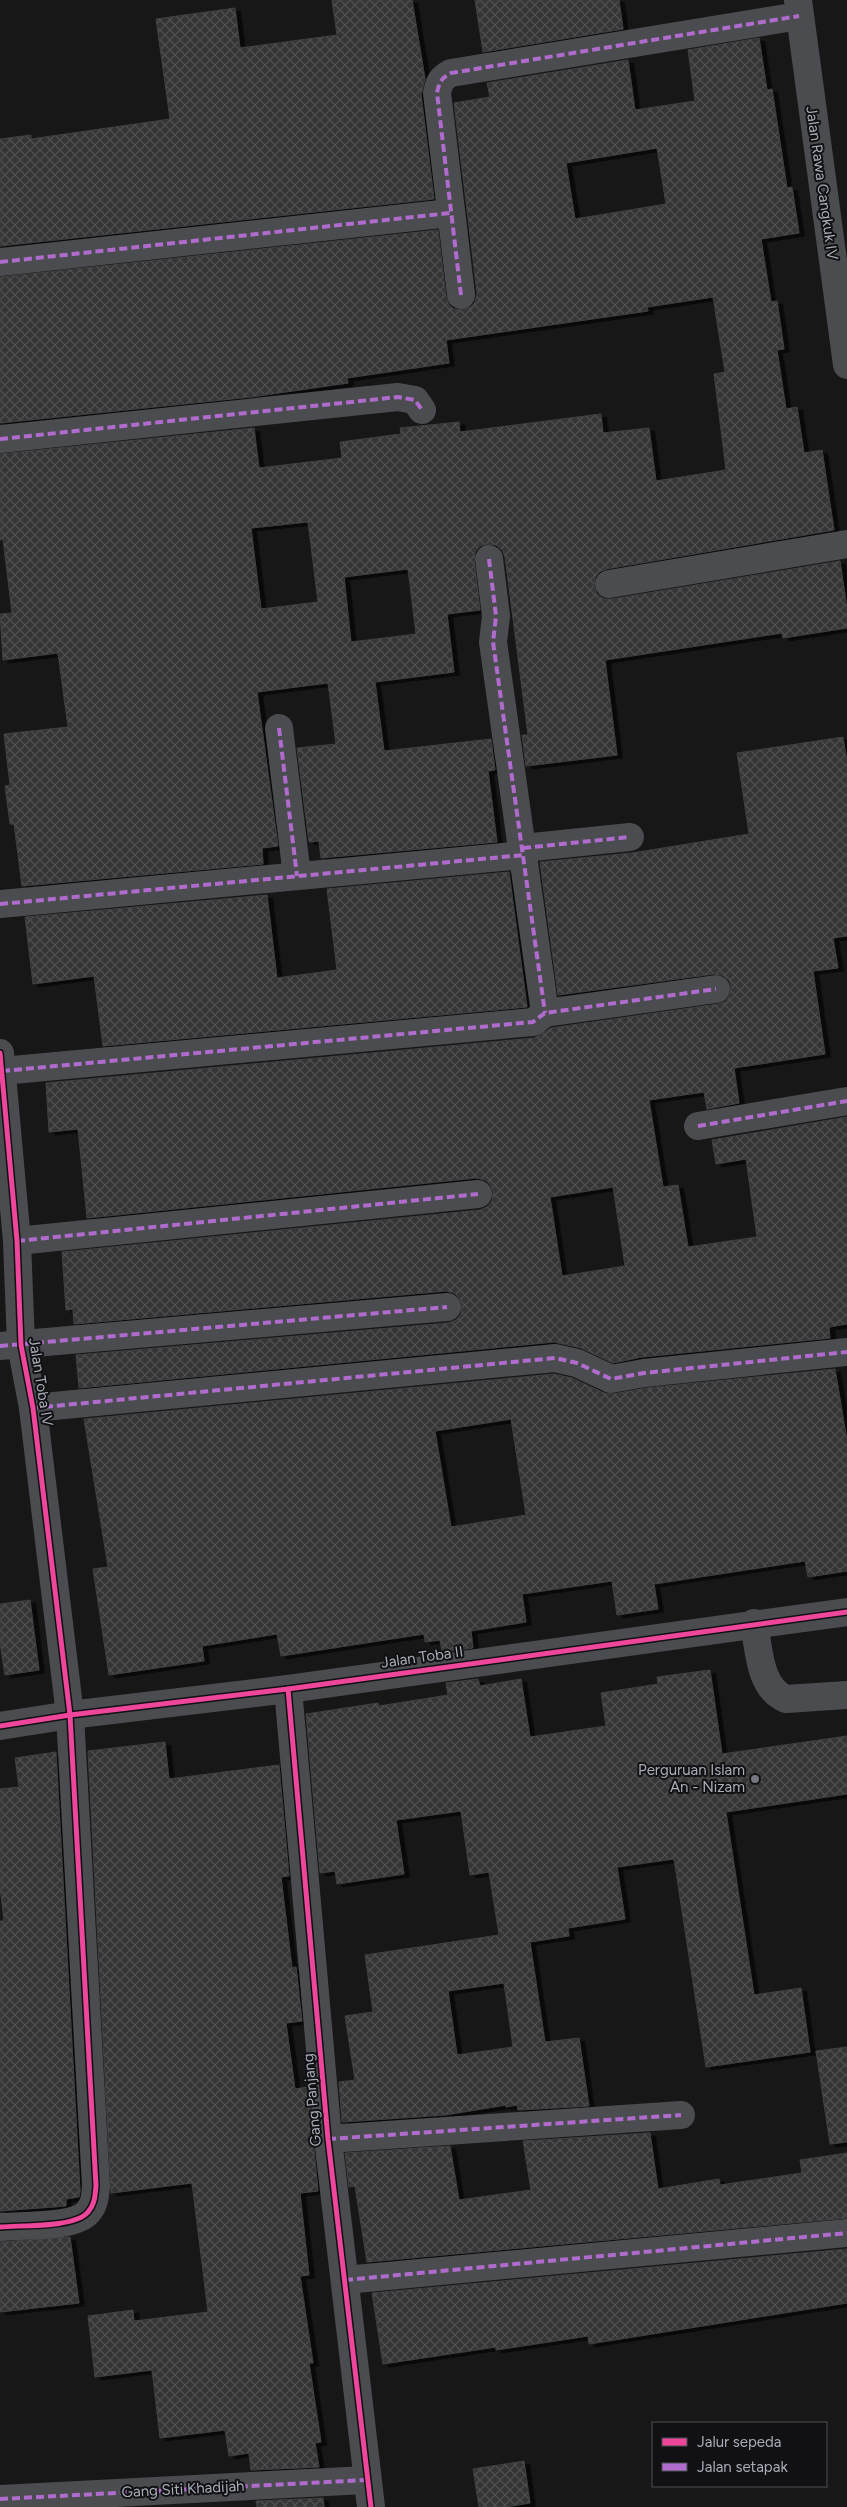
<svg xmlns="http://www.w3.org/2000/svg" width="847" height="2507" font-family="Figtree,sans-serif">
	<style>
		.building { fill: url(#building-cross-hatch); stroke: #3f4043; fill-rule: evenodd; filter: url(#shadow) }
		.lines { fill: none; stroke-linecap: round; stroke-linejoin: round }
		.minor { stroke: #4b4c50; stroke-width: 28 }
		.quiet { stroke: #b06ccc; stroke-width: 4; stroke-dasharray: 8 4; stroke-linecap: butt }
		.cycleway-casing { stroke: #111113; stroke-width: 8 }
		.cycleway { stroke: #ed469a; stroke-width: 5 }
		.poi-dot { fill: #757880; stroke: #111113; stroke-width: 2 }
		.labels { text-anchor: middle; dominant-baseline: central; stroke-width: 4; stroke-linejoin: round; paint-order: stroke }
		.street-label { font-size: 15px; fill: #a8adb8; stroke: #111113 }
		.poi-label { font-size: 15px; fill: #a8adb8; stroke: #111113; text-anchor: end }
	</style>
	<defs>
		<pattern id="building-cross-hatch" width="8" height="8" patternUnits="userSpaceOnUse" patternTransform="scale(1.25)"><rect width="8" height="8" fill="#353536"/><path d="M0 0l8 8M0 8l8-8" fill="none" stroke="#4f5051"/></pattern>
		<filter id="shadow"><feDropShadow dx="5.5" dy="3" stdDeviation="0" flood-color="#0009"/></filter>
	</defs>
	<rect width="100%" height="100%" fill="#171717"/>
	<g class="building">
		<path d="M 332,0 L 412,0 L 425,79 L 421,95 L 434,199 L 0,246 L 0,139 L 31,135 L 31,139 L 170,119 L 156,19 L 235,8 L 240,48 L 337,35 Z"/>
		<path d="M 475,0 L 619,0 L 623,29 L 483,52 Z"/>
		<path d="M 759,38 L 767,90 L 772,89 L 787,188 L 792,187 L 799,233 L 761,239 L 771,302 L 777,301 L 784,349 L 777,350 L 786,409 L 797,407 L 804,453 L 822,450 L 834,530 L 606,569 L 599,572 L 595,578 L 594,586 L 597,594 L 604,599 L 612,599 L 840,561 L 847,609 L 847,628 L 783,638 L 782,633 L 605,660 L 617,755 L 526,766 L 522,735 L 528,735 L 505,557 L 502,550 L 496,545 L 487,544 L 480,546 L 475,552 L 474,560 L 480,610 L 447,614 L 454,672 L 375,682 L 384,751 L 491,739 L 495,770 L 488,771 L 497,842 L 321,858 L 319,841 L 309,842 L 297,748 L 336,744 L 328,683 L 257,692 L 278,846 L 262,848 L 263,864 L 22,886 L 14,824 L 10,824 L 5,786 L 10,785 L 4,734 L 68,727 L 58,653 L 3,660 L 0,614 L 12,613 L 3,539 L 0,540 L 0,454 L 254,428 L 259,468 L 342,458 L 340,442 L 401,434 L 400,428 L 459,422 L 460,432 L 601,414 L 603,433 L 649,428 L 656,481 L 726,470 L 714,374 L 725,372 L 713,297 L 647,307 L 648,311 L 446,340 L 449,363 L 347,378 L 348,383 L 251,397 L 0,423 L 0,277 L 438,230 L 446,297 L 449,305 L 454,309 L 463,310 L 471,307 L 475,302 L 477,293 L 454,103 L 490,97 L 487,83 L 628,60 L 635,110 L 695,101 L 688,50 ZM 657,148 L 666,204 L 575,219 L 566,163 ZM 308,522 L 318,602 L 261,609 L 251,528 ZM 408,569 L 416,634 L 351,642 L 344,577 Z"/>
		<path d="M 843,737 L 847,762 L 847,936 L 833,938 L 838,968 L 813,971 L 825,1054 L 734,1068 L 739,1103 L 707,1109 L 704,1092 L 649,1100 L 663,1187 L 678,1185 L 688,1247 L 757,1237 L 746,1159 L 716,1164 L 712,1140 L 847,1117 L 847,1324 L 829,1327 L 830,1338 L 642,1357 L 613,1363 L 581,1348 L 554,1342 L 79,1388 L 76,1355 L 448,1323 L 456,1320 L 461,1314 L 462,1305 L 459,1298 L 454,1293 L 446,1291 L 74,1324 L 73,1309 L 66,1310 L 62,1252 L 480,1210 L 487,1207 L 492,1201 L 493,1192 L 490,1184 L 485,1180 L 476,1178 L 87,1218 L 78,1129 L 49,1132 L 46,1083 L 534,1038 L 551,1028 L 718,1004 L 725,1002 L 730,995 L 731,986 L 729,980 L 722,975 L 714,974 L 558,995 L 540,862 L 632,853 L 749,834 L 737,753 ZM 613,1187 L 625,1266 L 562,1276 L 550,1197 Z"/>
		<path d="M 509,872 L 527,1007 L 103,1046 L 94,976 L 33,984 L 25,917 L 267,895 L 277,978 L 337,970 L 327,889 Z"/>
		<path d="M 835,1369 L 847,1441 L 847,1571 L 808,1577 L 805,1561 L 654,1584 L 658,1609 L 617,1615 L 612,1581 L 522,1594 L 526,1622 L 471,1631 L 473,1648 L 442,1652 L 440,1640 L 425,1642 L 424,1634 L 281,1656 L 277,1634 L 202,1646 L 204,1661 L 109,1675 L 93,1569 L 108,1567 L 84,1419 L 554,1374 L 572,1378 L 604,1393 L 613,1394 L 646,1388 ZM 511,1419 L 526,1515 L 451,1527 L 435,1431 Z"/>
		<path d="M 30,1600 L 39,1670 L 5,1675 L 0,1643 L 0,1604 Z"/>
		<path d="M 710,1670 L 722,1754 L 847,1736 L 847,1794 L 726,1812 L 754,1995 L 801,1988 L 810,2052 L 706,2067 L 674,1859 L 617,1867 L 625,1919 L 568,1928 L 569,1936 L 530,1942 L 545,2042 L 579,2038 L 589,2106 L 518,2110 L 517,2105 L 506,2107 L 506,2105 L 445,2115 L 342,2122 L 339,2082 L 355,2080 L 345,2016 L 373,2012 L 365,1955 L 499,1935 L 489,1872 L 470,1875 L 461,1811 L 396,1820 L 404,1874 L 337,1884 L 335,1871 L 320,1873 L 306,1714 L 378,1703 L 379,1706 L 448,1695 L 446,1683 L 478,1679 L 480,1686 L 521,1679 L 530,1737 L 606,1726 L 601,1693 L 658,1684 L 657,1677 ZM 504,1983 L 513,2047 L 457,2055 L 448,1991 Z"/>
		<path d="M 165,1742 L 169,1779 L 279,1765 L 289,1876 L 281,1877 L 292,1968 L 296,1967 L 302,2021 L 286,2023 L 295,2089 L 308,2087 L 318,2191 L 300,2193 L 309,2275 L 300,2276 L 313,2363 L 309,2363 L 321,2442 L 315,2443 L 319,2467 L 251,2470 L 249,2453 L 229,2456 L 225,2430 L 160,2438 L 152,2370 L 95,2377 L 88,2316 L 133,2310 L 134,2321 L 208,2312 L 192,2183 L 111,2193 L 88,1751 Z"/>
		<path d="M 56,1752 L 80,2191 L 79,2197 L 66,2199 L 66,2206 L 0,2211 L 0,1921 L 4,1921 L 0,1887 L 0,1789 L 19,1787 L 15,1758 Z"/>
		<path d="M 847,2047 L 847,2142 L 830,2144 L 816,2051 Z"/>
		<path d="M 650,2133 L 658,2189 L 719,2179 L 720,2185 L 802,2173 L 800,2160 L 847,2153 L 847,2218 L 367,2262 L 355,2186 L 349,2187 L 345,2153 L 450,2146 L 459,2200 L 531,2190 L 523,2141 Z"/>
		<path d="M 70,2237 L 79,2303 L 0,2312 L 0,2242 Z"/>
		<path d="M 847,2249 L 847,2303 L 589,2344 L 588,2336 L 496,2350 L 496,2347 L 383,2364 L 372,2293 Z"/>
		<path d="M 524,2461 L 530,2503 L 505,2507 L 479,2507 L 473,2469 Z"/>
		<path d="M 323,2498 L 324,2507 L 257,2507 L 256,2501 Z"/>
	</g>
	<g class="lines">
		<g class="minor">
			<path d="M 798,0 L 847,365"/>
			<path d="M 0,262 L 450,213"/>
			<path d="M 461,295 L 437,93 C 439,83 441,78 451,73 L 799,16"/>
			<path d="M 0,439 L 398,397 L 415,400 L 422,410"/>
			<path d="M 489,559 L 496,616 L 493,642 L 545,1013"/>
			<path d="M 609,584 L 847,544"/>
			<path d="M 279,728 L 297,876"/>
			<path d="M 523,848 L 630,837"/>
			<path d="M 0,904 L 524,855"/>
			<path d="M 0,1053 L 17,1241 L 21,1345 L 33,1408 L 70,1715 L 96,2186 C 95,2196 95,2204 88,2212 C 75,2228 21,2225 0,2227"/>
			<path d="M 2,1071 L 533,1022 L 545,1013 L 716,989"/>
			<path d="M 698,1126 L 847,1101"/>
			<path d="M 17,1241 L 478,1194"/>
			<path d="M 0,1346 L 447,1307"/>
			<path d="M 33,1408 L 555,1358 L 577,1363 L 611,1379 L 644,1373 L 847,1352"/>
			<path d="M 754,1623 C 759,1649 759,1688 786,1699 L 847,1695"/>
			<path d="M 288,1689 L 328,2139 L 371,2507"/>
			<path d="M 0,1726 L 70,1715 L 288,1689 L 847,1612"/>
			<path d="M 328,2139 L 681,2115"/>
			<path d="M 345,2280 L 847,2233"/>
			<path d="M 0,2499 L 366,2480"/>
		</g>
		<g class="quiet">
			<path d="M 0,262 L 450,213"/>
			<path d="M 461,295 L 437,93 C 439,83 441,78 451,73 L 799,16"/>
			<path d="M 0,439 L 398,397 L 415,400 L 422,410"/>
			<path d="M 489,559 L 496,616 L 493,642 L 545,1013"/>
			<path d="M 279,728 L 297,876"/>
			<path d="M 523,848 L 630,837"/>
			<path d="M 0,904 L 524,855"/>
			<path d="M 2,1071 L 533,1022 L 545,1013 L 716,989"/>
			<path d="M 698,1126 L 847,1101"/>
			<path d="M 17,1241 L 478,1194"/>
			<path d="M 0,1346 L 447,1307"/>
			<path d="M 33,1408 L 555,1358 L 577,1363 L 611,1379 L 644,1373 L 847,1352"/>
			<path d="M 328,2139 L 681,2115"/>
			<path d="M 345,2280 L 847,2233"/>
			<path d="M 0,2499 L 366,2480"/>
		</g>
		<g class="cycleway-casing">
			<g id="cycleway">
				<path d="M 0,1053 L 17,1241 L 21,1345 L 33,1408 L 70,1715 L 96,2186 C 95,2196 95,2204 88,2212 C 75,2228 21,2225 0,2227"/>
				<path d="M 288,1689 L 328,2139 L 371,2507"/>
				<path d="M 0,1726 L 70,1715 L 288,1689 L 847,1612"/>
			</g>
		</g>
		<use href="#cycleway" class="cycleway"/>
	</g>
	<circle class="poi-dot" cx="755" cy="1779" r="5"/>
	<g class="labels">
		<g class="street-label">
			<text transform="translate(822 183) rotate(82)">Jalan Rawa Cangkuk IV</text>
			<text transform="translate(41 1382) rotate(81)">Jalan Toba IV</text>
			<text transform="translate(422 1657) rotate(-8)">Jalan Toba II</text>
			<text transform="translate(312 2100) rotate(-95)">Gang Panjang</text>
			<text transform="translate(183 2489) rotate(-3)">Gang Siti Khadijah</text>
		</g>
		<g class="poi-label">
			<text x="745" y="1770">Perguruan Islam<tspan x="745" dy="17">An - Nizam</tspan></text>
		</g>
	</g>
	<rect x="652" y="2422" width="175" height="65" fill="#111113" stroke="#4d4f55"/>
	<rect x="662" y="2438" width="25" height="8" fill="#ed469a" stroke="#4d4f55"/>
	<text x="697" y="2447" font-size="15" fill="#a8adb8">Jalur sepeda</text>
	<rect x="662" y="2463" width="25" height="8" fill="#b06ccc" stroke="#4d4f55"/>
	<text x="697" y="2472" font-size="15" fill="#a8adb8">Jalan setapak</text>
</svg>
